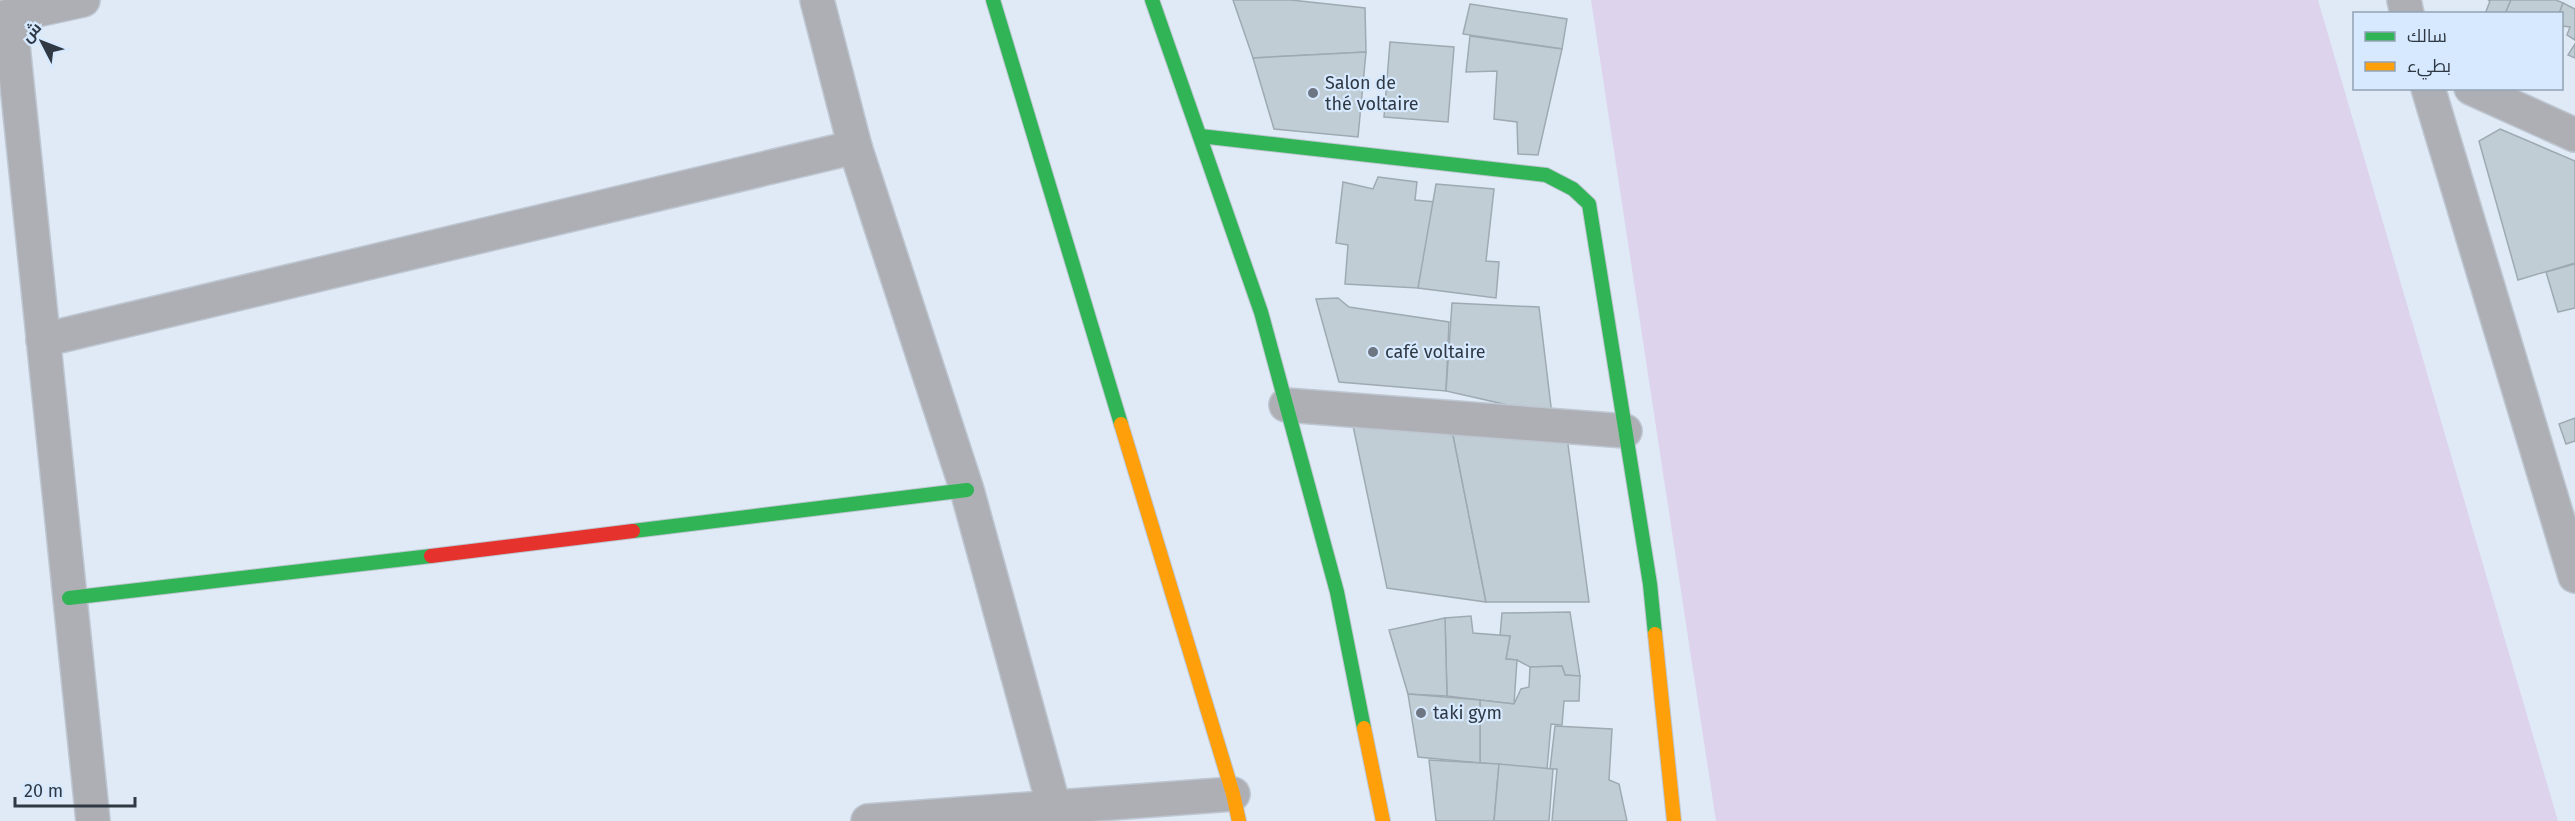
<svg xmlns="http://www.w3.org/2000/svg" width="2575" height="821" font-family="'Fira Sans',Cairo,sans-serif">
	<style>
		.green { fill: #ddd3ed }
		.building { fill: #c1cdd5; stroke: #9eaab2; stroke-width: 1.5 }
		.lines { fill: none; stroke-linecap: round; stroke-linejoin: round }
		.street-casing { stroke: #bdc6d1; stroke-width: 36 }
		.fast-casing { stroke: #bdc6d1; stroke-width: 16 }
		.slow-casing { stroke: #bdc6d1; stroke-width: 16 }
		.jam-casing { stroke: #bdc6d1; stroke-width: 16 }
		.street { stroke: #aeafb5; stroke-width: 33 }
		.fast { stroke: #30b455; stroke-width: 14 }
		.slow { stroke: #ff9f0a; stroke-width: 14 }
		.jam { stroke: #e5322d; stroke-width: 14 }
		.poi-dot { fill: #6d7682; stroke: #d6e9ff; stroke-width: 2 }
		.labels { text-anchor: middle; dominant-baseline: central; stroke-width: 4.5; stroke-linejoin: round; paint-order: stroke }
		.poi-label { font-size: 18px; fill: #2f3843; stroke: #d6e9ff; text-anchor: start }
	</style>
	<rect width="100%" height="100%" fill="#dfeaf6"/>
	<path class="green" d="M 1591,0 L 2318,0 L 2558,821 L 1716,821 Z"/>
	<g class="building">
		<path d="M 1233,0 L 1291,0 L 1365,8 L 1366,52 L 1253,58 Z"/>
		<path d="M 2488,0 L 2511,0 L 2505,14 L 2485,14 L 2490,1 Z"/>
		<path d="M 2511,0 L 2556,0 L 2563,3 L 2559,14 L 2505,14 Z"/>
		<path d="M 2563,3 L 2575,9 L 2575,40 L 2567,35 L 2570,27 L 2562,26 L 2562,14 L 2559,14 Z"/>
		<path d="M 1470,4 L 1567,19 L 1562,49 L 1463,34 Z"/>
		<path d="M 1470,36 L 1562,49 L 1538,155 L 1518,154 L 1517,122 L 1494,119 L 1497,71 L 1466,72 Z"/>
		<path d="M 1390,42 L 1454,47 L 1448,122 L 1384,117 Z"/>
		<path d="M 2575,44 L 2575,58 L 2568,55 Z"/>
		<path d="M 1366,52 L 1358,137 L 1274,129 L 1253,58 Z"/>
		<path d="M 2500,129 L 2575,161 L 2575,263 L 2518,280 L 2479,141 Z"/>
		<path d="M 1378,177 L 1417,182 L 1415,200 L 1435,202 L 1418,288 L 1345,284 L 1348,245 L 1336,243 L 1343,182 L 1373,189 Z"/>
		<path d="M 1436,184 L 1494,189 L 1486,261 L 1499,262 L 1496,298 L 1418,288 Z"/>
		<path d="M 2575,264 L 2575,308 L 2558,312 L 2546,272 Z"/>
		<path d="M 1338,298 L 1349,307 L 1449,322 L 1446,391 L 1339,382 L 1316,299 Z"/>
		<path d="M 1452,303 L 1539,307 L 1552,415 L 1446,391 Z"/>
		<path d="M 2575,418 L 2575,441 L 2566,444 L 2559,424 Z"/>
		<path d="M 1352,421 L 1453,435 L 1486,602 L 1387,588 Z"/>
		<path d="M 1453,435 L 1567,437 L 1589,602 L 1486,602 Z"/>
		<path d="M 1570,612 L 1580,676 L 1565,675 L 1562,666 L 1530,667 L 1517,660 L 1506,659 L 1510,636 L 1500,636 L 1502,613 Z"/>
		<path d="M 1471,616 L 1473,633 L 1510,636 L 1506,659 L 1517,660 L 1514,704 L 1447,696 L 1445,618 Z"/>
		<path d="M 1445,618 L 1447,696 L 1408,694 L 1389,630 Z"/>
		<path d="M 1562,666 L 1565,675 L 1580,676 L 1579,701 L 1564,701 L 1562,725 L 1551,724 L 1547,769 L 1480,763 L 1480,700 L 1514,704 L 1521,689 L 1529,687 L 1530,667 Z"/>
		<path d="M 1408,694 L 1480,700 L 1480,763 L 1418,757 Z"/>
		<path d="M 1555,726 L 1612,729 L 1609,780 L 1619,784 L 1627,821 L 1552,821 L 1557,769 L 1550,769 Z"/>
		<path d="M 1429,760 L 1499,764 L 1494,821 L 1436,821 Z"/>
		<path d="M 1499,764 L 1553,769 L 1549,821 L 1494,821 Z"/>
	</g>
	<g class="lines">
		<g class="street-casing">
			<g id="street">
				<path d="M 817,0 L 855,147 L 967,490 L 1054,807"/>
				<path d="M 2404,0 L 2407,14"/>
				<path d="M 10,16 L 93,821"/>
				<path d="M 0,18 L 83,0"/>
				<path d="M 2428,88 L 2575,576"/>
				<path d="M 2471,88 L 2575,135"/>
				<path d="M 43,340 L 855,147"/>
				<path d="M 1286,405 L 1625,431"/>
				<path d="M 868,821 L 1233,794"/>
			</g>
		</g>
		<g class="fast-casing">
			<g id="fast">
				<path d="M 993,0 L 1121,424"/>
				<path d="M 1152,0 L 1261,312 L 1337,592 L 1364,728"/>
				<path d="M 1200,136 L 1546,175 L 1573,189 L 1589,204 L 1650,584 L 1655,634"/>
				<path d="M 633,531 L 967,490"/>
				<path d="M 69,598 L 431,556"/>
			</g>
		</g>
		<g class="slow-casing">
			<g id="slow">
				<path d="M 1121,424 L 1233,794 L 1239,821"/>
				<path d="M 1655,634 L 1674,821"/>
				<path d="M 1364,728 L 1383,821"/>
			</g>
		</g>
		<g class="jam-casing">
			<path id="jam" d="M 431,556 L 633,531"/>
		</g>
		<use href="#street" class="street"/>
		<use href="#fast" class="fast"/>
		<use href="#slow" class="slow"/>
		<use href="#jam" class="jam"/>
	</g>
	<g class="poi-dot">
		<circle cx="1313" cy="93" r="6"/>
		<circle cx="1373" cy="352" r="6"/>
		<circle cx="1421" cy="713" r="6"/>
	</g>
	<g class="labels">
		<g class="poi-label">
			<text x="1325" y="83">Salon de<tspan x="1325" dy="21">thé voltaire</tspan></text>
			<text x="1385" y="352">café voltaire</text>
			<text x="1433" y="713">taki gym</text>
		</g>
	</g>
	<rect x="2353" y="12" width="210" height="78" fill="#d6e9ff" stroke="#93a2b4" stroke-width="1.5"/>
	<rect x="2365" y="32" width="30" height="9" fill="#30b455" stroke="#93a2b4" stroke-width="1.5"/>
	<text x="2407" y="42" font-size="18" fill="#2f3843">سالك</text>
	<rect x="2365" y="62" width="30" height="9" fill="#ff9f0a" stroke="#93a2b4" stroke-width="1.5"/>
	<text x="2407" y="72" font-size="18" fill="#2f3843">بطيء</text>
	<g transform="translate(42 42) rotate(312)" stroke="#d6e9ff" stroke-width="4.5" paint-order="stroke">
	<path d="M0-4.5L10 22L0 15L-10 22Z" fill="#2f3843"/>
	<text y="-9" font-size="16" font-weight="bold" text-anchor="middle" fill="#2f3843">ش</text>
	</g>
	<path d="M15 797v9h120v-9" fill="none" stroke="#2f3843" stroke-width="3"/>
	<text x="24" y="797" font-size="18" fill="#2f3843" stroke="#d6e9ff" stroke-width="4.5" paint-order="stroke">20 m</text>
</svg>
